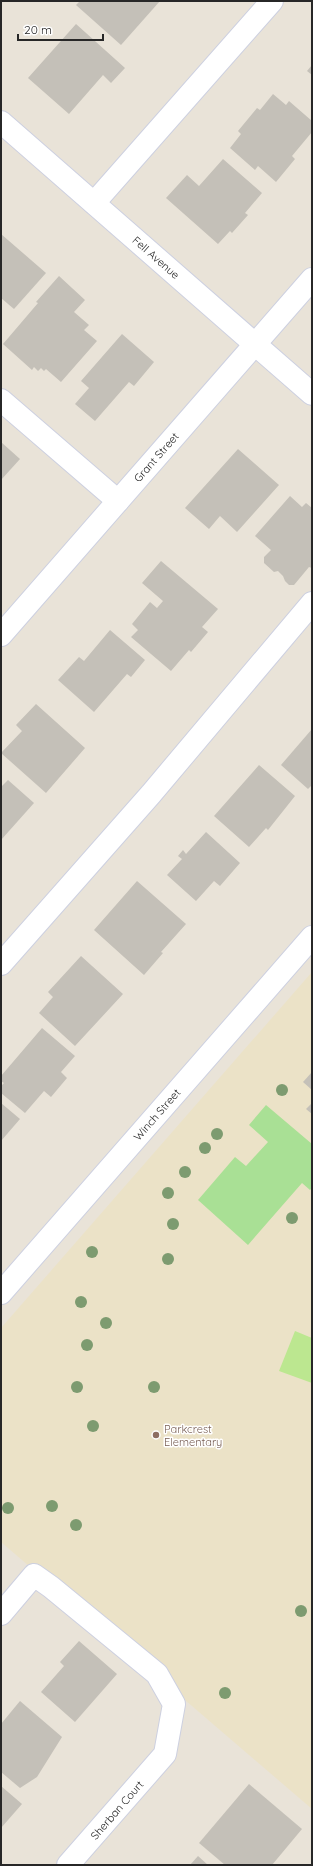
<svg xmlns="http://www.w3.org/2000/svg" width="313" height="1866" font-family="Quicksand,sans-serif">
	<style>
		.education { fill: #ebe2c7 }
		.green { fill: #a9e095 }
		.pitch { fill: #bce790 }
		.building { fill: #c4c0b8 }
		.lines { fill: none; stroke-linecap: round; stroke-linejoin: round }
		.minor-casing { stroke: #cdd0e0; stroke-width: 24 }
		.minor { stroke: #fff; stroke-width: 22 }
		.tree { fill: #7d9b70 }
		.education-dot { fill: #8d6e63; stroke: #fff; stroke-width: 1.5 }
		.labels { text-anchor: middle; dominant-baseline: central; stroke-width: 3; stroke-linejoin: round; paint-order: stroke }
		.street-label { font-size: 11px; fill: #272727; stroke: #fff }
		.education-label { font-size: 11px; fill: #785e54; stroke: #fff; text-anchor: start }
	</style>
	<rect width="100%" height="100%" fill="#e9e3d8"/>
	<path class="education" d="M 312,972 L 312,1809 L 1,1542 L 1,1328 Z"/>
	<path class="green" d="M 266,1105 L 312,1144 L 312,1188 L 310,1190 L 302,1183 L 248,1245 L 198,1200 L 235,1157 L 246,1166 L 268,1142 L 249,1125 Z"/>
	<path class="pitch" d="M 295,1331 L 312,1338 L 312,1383 L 279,1371 Z"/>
	<g class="building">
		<path d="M 80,1 L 160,1 L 121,45 L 76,5 Z"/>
		<path d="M 76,24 L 125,68 L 111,83 L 103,75 L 69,114 L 28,78 Z"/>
		<path d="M 312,65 L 312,75 L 307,71 Z"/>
		<path d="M 273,94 L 286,105 L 289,101 L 312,121 L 312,132 L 292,156 L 295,159 L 276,182 L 258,166 L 255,170 L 230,148 L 241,134 L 238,131 L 257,108 L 260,110 Z"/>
		<path d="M 223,159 L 262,193 L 245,213 L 248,215 L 232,233 L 230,231 L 218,244 L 166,198 L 187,175 L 199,186 Z"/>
		<path d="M 1,234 L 46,273 L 14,309 L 1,298 Z"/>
		<path d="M 59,276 L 85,300 L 74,312 L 89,325 L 84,330 L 97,341 L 61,382 L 46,369 L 44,371 L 41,368 L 38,371 L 34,367 L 32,370 L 3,344 L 38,303 L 36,302 Z"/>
		<path d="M 122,334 L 154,362 L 134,386 L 129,382 L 95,421 L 75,404 L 89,388 L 81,381 Z"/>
		<path d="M 1,442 L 20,459 L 1,480 Z"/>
		<path d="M 238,449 L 279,485 L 237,532 L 220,516 L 209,529 L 185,508 Z"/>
		<path d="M 290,496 L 302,507 L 306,503 L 312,508 L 312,568 L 309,567 L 294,585 L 289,585 L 285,581 L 283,576 L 278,571 L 274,572 L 264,563 L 264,557 L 271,550 L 255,536 Z"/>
		<path d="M 161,561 L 218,609 L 202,627 L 208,632 L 191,652 L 189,650 L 171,671 L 131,637 L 138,630 L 132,624 L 150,602 L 157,608 L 163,601 L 142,583 Z"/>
		<path d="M 110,630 L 145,660 L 131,677 L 127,674 L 94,712 L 58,680 L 79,657 L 84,661 Z"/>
		<path d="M 36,704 L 85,748 L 46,793 L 1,753 L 22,731 L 16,725 Z"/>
		<path d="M 312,729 L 312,785 L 308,789 L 281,765 Z"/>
		<path d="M 259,765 L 295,796 L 268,830 L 266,828 L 249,847 L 214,816 Z"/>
		<path d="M 8,780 L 34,803 L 1,840 L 1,787 Z"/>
		<path d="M 206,832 L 240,863 L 220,886 L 214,881 L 196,901 L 167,875 L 182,859 L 178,856 L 183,850 L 186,854 Z"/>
		<path d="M 137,881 L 186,924 L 161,952 L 163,953 L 144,975 L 94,930 Z"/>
		<path d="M 81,956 L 123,994 L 75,1046 L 39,1013 L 53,997 L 48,992 Z"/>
		<path d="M 42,1028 L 75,1056 L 61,1072 L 67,1078 L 51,1097 L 44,1091 L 25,1113 L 1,1093 L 1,1086 L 4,1083 L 1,1081 L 1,1076 Z"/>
		<path d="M 312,1072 L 312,1090 L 303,1082 Z"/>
		<path d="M 1,1103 L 20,1119 L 1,1141 Z"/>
		<path d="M 312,1103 L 312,1114 L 306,1109 Z"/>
		<path d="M 79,1641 L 117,1674 L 75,1722 L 41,1692 L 64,1666 L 60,1662 Z"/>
		<path d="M 20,1701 L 62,1737 L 37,1777 L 20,1788 L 1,1772 L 1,1724 Z"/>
		<path d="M 249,1784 L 302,1829 L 272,1865 L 225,1865 L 199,1843 Z"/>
		<path d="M 1,1786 L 22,1804 L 1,1828 Z"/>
		<path d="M 198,1856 L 208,1865 L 190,1865 Z"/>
	</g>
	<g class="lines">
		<g class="minor-casing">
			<g id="minor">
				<path id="s1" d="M 1,122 L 312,394"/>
				<path d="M 94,203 L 272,1"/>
				<path d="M 1,400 L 118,501"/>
				<path id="s2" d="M 1,635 L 312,279"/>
				<path d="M 1,964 L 151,794 L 312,603"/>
				<path id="s3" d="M 1,1293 L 312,937"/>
				<path d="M 1,1614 L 34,1575 L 51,1587 L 157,1674 L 174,1704 L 165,1754 L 68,1865"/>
			</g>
		</g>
		<use href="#minor" class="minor"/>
	</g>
	<g class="tree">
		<circle cx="282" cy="1090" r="6"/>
		<circle cx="217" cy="1134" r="6"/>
		<circle cx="205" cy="1148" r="6"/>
		<circle cx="185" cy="1172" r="6"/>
		<circle cx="168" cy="1193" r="6"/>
		<circle cx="292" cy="1218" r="6"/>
		<circle cx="173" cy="1224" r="6"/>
		<circle cx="92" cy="1252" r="6"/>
		<circle cx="168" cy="1259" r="6"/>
		<circle cx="81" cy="1302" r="6"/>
		<circle cx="106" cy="1323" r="6"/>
		<circle cx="87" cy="1345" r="6"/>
		<circle cx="77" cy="1387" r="6"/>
		<circle cx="154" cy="1387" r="6"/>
		<circle cx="93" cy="1426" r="6"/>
		<circle cx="52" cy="1506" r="6"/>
		<circle cx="8" cy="1508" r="6"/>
		<circle cx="76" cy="1525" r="6"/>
		<circle cx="301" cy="1611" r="6"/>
		<circle cx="225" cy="1693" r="6"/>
	</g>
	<circle class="education-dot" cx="156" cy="1435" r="4"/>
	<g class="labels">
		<g class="street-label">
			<text stroke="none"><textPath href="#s1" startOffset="206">Fell Avenue</textPath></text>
			<text stroke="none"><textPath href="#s2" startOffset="236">Grant Street</textPath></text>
			<text stroke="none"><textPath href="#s3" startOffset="237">Winch Street</textPath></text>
			<text transform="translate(117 1810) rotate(-49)">Sherban Court</text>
		</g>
		<g class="education-label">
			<text x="164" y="1429">Parkcrest<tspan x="164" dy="13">Elementary</tspan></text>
		</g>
	</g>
	<rect width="313" height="1866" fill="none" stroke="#272727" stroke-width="4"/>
	<path d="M18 34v6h85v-6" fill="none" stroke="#272727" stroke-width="2"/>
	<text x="24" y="34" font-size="12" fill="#272727" stroke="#ffffff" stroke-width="3" paint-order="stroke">20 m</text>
</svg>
